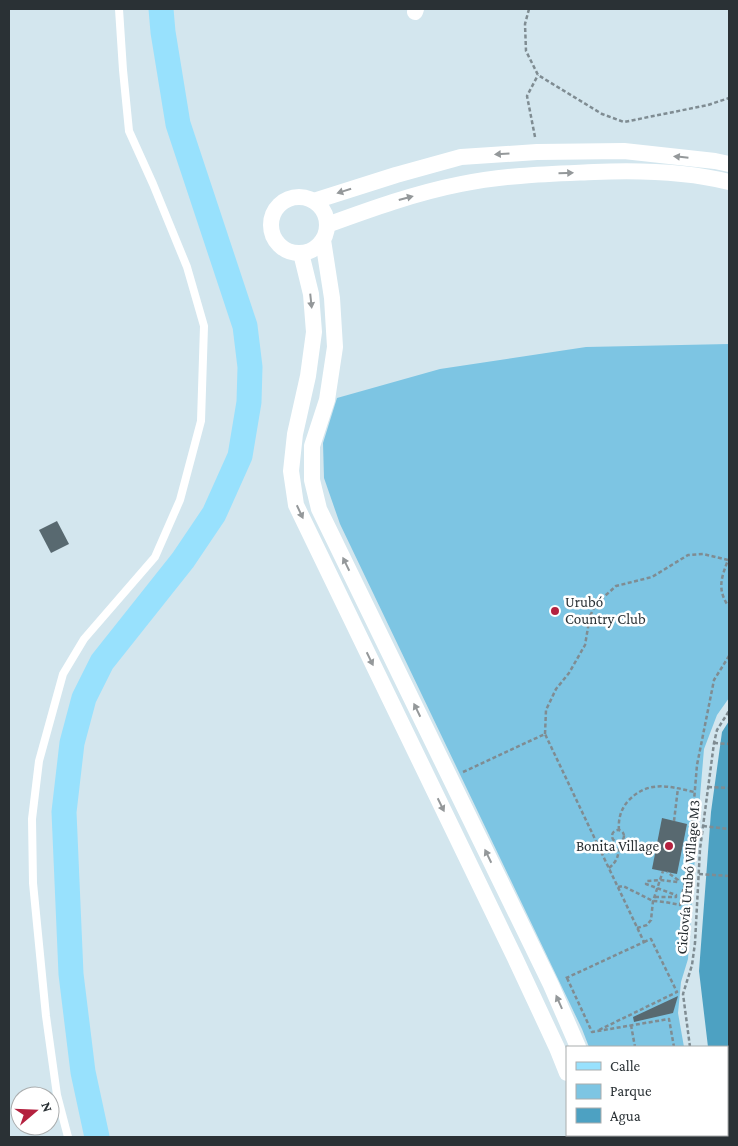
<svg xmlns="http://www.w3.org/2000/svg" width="738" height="1146" font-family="'Crimson Pro',serif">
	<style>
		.green { fill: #7dc5e3 }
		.water { fill: #4da1c2 }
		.building { fill: #586970 }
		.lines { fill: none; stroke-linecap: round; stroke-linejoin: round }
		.path { stroke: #7f8c92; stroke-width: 2.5; stroke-dasharray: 4 2.5; stroke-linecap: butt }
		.service { stroke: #fff; stroke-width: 8 }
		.minor { stroke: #fff; stroke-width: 16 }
		.primary { stroke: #98e1fd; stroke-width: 25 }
		.oneway { fill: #94989a }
		.poi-dot { fill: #b4213f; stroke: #fff; stroke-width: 2 }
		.labels { text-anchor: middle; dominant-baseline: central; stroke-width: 5; stroke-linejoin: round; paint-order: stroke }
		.poi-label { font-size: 15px; fill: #2a3135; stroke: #fff; text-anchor: start }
		.street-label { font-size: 15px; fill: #2a3135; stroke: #fff }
	</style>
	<rect width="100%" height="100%" fill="#d3e6ee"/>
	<path class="green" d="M 729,344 L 729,698 L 717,715 L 704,749 L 695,856 L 688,959 L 681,982 L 678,1013 L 684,1047 L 589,1047 L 582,1029 L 340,524 L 324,478 L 323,443 L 337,398 L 440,369 L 586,347 Z"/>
	<path class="water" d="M 729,721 L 729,1137 L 719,1137 L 719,1135 L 727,1135 L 727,1047 L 708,1047 L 699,971 L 711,812 L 722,732 Z"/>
	<g class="building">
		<path d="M 57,521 L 69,544 L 51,553 L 39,530 Z"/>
		<path d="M 662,818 L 687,824 L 677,874 L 652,869 Z"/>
		<path d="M 678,996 L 673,1013 L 634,1022 L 633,1017 Z"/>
	</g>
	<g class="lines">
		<g class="path">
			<path d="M 529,9 L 525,24 L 526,51 L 538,75 L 602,114 L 624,122 L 708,105 L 729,98"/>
			<path d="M 535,137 L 527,96 L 538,75"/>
			<path d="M 545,734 L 546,710 L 556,689 L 569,673 L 585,645 L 590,616 L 596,604 L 616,586 L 652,577 L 688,555 L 703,554 L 728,560 C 722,576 717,588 727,604 L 729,605"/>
			<path d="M 714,743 L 729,744"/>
			<path d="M 463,772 L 545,734 L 644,942 L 564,979"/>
			<path d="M 708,787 L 729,788"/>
			<path d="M 674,821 L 678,788"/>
			<path d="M 703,826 L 729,829"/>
			<circle cx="618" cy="836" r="6"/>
			<path d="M 619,830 C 618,819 621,809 628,801 C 648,780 669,786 694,792"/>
			<path d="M 609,868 C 618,861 619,854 619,842"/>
			<path d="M 699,874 L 729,876"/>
			<path d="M 618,887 L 623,886 L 653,901 L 665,902 L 680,905 L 685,882 L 690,848 L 697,765 L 714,680 L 729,656"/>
			<path d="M 655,897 L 676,897 L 676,895 L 646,884 L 647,881 L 661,880 L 678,882 L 678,880 L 667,872"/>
			<path d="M 637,928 L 647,925 L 651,920 L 653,901 L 663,871"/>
			<path d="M 567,978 L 592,1032 L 669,1019 L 674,1047"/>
			<path d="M 631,1025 L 635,1047"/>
			<path d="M 599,1030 L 677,992 L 651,939 L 644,942"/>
			<path d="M 690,1047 L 683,994 L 692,965 L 695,943 L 700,849 L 714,743 L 717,730 L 729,711"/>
			<path d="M 727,1105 L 729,1105"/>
			<path d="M 711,1135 L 711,1137"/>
		</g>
		<path class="service" d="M 68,1137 L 57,1095 L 46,1016 L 33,883 L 32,819 L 39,761 L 63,674 L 84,639 L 155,557 L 180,500 L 201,421 L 204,326 L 187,267 L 153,184 L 129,131 L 123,70 L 119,9"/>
		<g class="minor">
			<path d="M 415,12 L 416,9"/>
			<circle cx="299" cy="225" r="28"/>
			<path d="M 314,201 L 396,175 L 461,157 L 537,152 L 624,151 L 715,161 L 729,164"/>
			<path d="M 327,225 C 371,209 415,193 461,184 C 505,175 549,174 594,172 C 639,170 685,171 729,182"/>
			<path d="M 323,240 L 332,298 L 335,347 L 327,400 L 312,446 L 312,480 L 319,509 L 551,985 L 578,1047"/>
			<path d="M 301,253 L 311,294 L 314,332 L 308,376 L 295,434 L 291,471 L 296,505 L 515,958 L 557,1048 L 567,1073"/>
			<path d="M 587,1135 L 588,1137"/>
			<path d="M 610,1135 L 611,1137"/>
		</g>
		<path class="primary" d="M 97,1137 L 83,1072 L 71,974 L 64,812 L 72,743 L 84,698 L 102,662 L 183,560 L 214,514 L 240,456 L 249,402 L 250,367 L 245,326 L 178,124 L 163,32 L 161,9"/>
	</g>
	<defs><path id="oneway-solid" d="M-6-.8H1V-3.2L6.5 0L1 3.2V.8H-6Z" transform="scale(1.25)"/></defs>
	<g class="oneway">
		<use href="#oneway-solid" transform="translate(502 154) rotate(176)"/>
		<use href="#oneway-solid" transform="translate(681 157) rotate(-174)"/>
		<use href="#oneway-solid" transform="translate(566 173) rotate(-2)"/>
		<use href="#oneway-solid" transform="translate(344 191) rotate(162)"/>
		<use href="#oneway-solid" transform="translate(406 198) rotate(-15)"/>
		<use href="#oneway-solid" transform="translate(311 301) rotate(84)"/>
		<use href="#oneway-solid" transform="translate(300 512) rotate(65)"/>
		<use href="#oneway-solid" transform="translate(346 564) rotate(-116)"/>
		<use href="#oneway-solid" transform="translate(370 659) rotate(64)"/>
		<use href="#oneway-solid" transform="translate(417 710) rotate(-116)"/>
		<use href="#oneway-solid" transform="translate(441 805) rotate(64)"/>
		<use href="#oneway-solid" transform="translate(488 856) rotate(-116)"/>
		<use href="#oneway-solid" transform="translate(559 1002) rotate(-114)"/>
	</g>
	<g class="poi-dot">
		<circle cx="555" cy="611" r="5"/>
		<circle cx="669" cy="846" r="5"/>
	</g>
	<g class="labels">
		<g class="poi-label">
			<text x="565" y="602">Urubó<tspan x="565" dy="17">Country Club</tspan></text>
			<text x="659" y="846" text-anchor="end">Bonita Village</text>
		</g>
		<g class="street-label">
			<text transform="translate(688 877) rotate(-85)">Ciclovía Urubó Village M3</text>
		</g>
	</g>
	<rect width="738" height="1146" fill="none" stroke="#2a3135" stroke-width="20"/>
	<rect x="566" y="1046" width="162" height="90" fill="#ffffff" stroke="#aaadae"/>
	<rect x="576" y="1062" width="25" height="8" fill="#98e1fd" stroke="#aaadae"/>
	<text x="610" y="1071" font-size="15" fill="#2a3135">Calle</text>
	<rect x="576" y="1084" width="25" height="15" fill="#7dc5e3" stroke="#aaadae"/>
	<text x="610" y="1096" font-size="15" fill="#2a3135">Parque</text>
	<rect x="576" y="1108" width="25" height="15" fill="#4da1c2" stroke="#aaadae"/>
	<text x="610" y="1121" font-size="15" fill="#2a3135">Agua</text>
	<g transform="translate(35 1111) rotate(71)"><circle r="24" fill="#ffffff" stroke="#aaadae"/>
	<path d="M0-4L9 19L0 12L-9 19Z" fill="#b4213f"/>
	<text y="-8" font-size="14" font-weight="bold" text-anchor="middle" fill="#2a3135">N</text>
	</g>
</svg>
